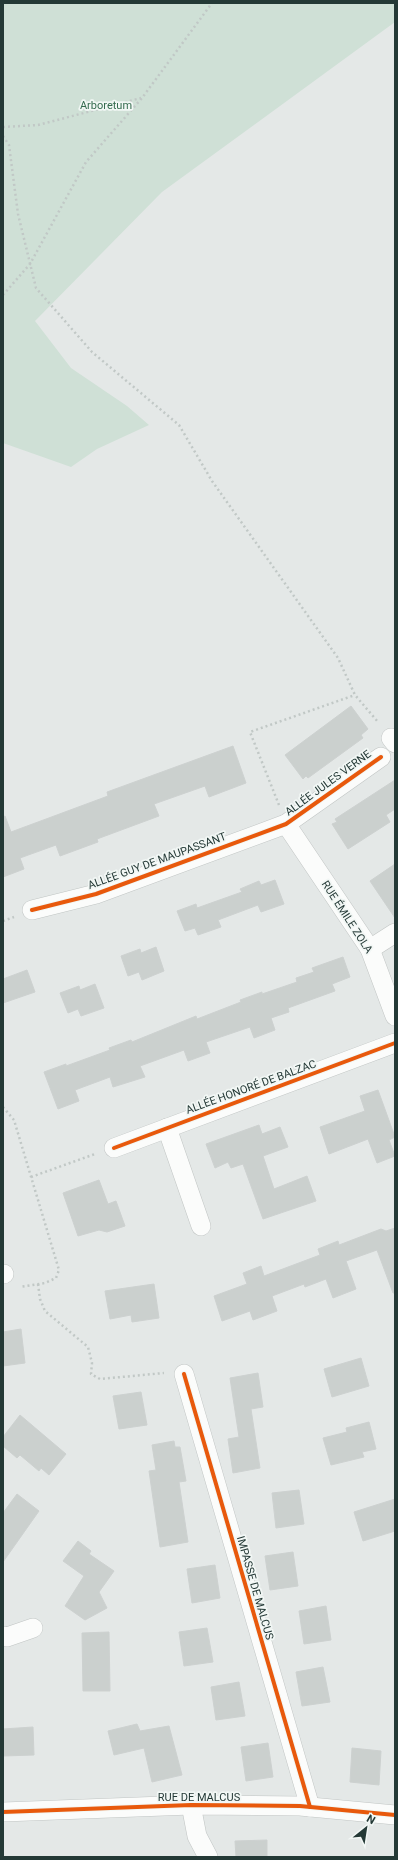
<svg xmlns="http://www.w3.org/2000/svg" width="398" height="1860" font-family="Roboto,sans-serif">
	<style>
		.green { fill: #cfe0d6 }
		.building { fill: #cbd0ce; stroke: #cdd1d0 }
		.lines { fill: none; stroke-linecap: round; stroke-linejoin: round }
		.street-casing { stroke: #c1c5c4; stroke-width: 20 }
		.path { stroke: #c1c8c6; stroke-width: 2.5; stroke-dasharray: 2 3; stroke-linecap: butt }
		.street { stroke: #fbfcfb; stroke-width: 19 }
		.cycleway-casing { stroke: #f2f7f5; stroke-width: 6 }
		.cycleway { stroke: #e8590c; stroke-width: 4 }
		.labels { text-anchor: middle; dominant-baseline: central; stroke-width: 3.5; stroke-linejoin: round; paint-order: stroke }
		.park-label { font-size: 11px; fill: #346b4e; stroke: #f2f7f5 }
		.street-label { font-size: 11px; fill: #243936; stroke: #f2f7f5 }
	</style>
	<rect width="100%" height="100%" fill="#e4e8e7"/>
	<path class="green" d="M 3,3 L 395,3 L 395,22 L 162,192 L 35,321 L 71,368 L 127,406 L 149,425 L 97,449 L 71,467 L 3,443 Z"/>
	<g class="building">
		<path d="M 351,706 L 368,729 L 361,735 L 363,738 L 308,778 L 306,776 L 303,779 L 285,755 Z"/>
		<path d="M 233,746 L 246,783 L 209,797 L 205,786 L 154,804 L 159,816 L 97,839 L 98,842 L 60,856 L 56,845 L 20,858 L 24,869 L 3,877 L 3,817 L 5,816 L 11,832 L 108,796 L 107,792 Z"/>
		<path d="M 395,780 L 395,809 L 386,815 L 390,822 L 348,849 L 332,824 L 337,822 L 335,819 Z"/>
		<path d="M 395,864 L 395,918 L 370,881 Z"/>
		<path d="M 275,880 L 284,904 L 261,912 L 258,905 L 218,920 L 221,927 L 198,935 L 195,928 L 185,931 L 177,911 L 196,904 L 197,908 L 242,892 L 240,889 L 259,881 L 261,885 Z"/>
		<path d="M 156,947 L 164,971 L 142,980 L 139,972 L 128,976 L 121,956 L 140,949 L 141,953 Z"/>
		<path d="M 343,957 L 350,977 L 332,984 L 335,991 L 288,1008 L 289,1012 L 271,1018 L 275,1030 L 254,1038 L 250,1027 L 206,1042 L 210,1053 L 188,1061 L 184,1050 L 140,1066 L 145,1077 L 113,1087 L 110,1077 L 75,1090 L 79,1101 L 58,1109 L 44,1072 L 66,1064 L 66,1066 L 110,1050 L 109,1048 L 131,1040 L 132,1042 L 196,1016 L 197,1019 L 241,1002 L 240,1000 L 262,992 L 262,994 L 297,982 L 296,978 L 314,972 L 312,968 Z"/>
		<path d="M 27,970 L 35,992 L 3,1003 L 3,979 Z"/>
		<path d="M 95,984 L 104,1008 L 81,1016 L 78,1009 L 68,1013 L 60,993 L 79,986 L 80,990 Z"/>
		<path d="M 378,1090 L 395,1137 L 389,1140 L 395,1156 L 377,1163 L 368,1139 L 329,1154 L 320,1127 L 365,1111 L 360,1096 Z"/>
		<path d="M 259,1125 L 262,1134 L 280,1127 L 288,1147 L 263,1156 L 274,1189 L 307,1176 L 316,1201 L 263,1219 L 243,1164 L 231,1168 L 228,1162 L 215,1168 L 206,1144 Z"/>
		<path d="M 99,1180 L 108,1204 L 116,1201 L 125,1226 L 107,1232 L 99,1230 L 78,1236 L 63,1193 Z"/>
		<path d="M 395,1228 L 395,1293 L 393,1293 L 377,1250 L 346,1261 L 356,1289 L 333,1298 L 326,1279 L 305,1287 L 304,1284 L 272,1296 L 277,1311 L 253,1320 L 250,1311 L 222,1321 L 214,1296 L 247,1284 L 243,1273 L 261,1266 L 264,1276 L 320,1255 L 318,1249 L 338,1241 L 339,1245 L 381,1229 L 386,1231 Z"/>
		<path d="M 154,1284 L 159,1318 L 132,1322 L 131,1315 L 110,1319 L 105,1291 Z"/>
		<path d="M 21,1329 L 25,1363 L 3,1366 L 3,1332 Z"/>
		<path d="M 361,1358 L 369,1386 L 332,1397 L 324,1369 Z"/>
		<path d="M 258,1373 L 263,1407 L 251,1409 L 260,1468 L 233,1473 L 228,1439 L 239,1437 L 230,1378 Z"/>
		<path d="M 141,1392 L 147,1425 L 119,1429 L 113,1396 Z"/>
		<path d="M 20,1415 L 66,1454 L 49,1475 L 41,1468 L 39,1471 L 20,1455 L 17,1458 L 3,1446 L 3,1437 Z"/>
		<path d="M 369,1422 L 376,1449 L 362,1452 L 364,1457 L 331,1465 L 323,1438 L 347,1432 L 346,1428 Z"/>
		<path d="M 174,1441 L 175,1447 L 180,1447 L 186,1481 L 179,1482 L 188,1542 L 160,1547 L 149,1471 L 156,1470 L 152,1445 Z"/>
		<path d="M 299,1490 L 304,1524 L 276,1528 L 272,1493 Z"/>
		<path d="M 17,1494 L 39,1511 L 3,1562 L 3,1513 Z"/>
		<path d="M 395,1499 L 395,1531 L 363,1541 L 354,1512 Z"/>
		<path d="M 78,1541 L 91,1551 L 89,1554 L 114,1571 L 99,1592 L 107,1608 L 85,1620 L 65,1606 L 84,1576 L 63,1561 Z"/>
		<path d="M 293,1552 L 298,1586 L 270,1590 L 265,1556 Z"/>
		<path d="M 215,1565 L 220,1598 L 192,1603 L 187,1569 Z"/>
		<path d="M 326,1606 L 331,1640 L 304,1644 L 299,1611 Z"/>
		<path d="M 207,1628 L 213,1662 L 184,1666 L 179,1632 Z"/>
		<path d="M 109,1632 L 110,1691 L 83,1691 L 82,1633 Z"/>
		<path d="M 323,1667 L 330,1702 L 302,1706 L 296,1672 Z"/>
		<path d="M 239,1682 L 245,1716 L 216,1720 L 211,1687 Z"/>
		<path d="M 137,1724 L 140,1731 L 169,1726 L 182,1775 L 152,1782 L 144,1748 L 114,1755 L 108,1731 Z"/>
		<path d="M 33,1727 L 34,1755 L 3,1756 L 3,1729 Z"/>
		<path d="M 268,1743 L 273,1777 L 246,1781 L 241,1747 Z"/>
		<path d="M 352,1748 L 381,1751 L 379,1785 L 350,1782 Z"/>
		<path d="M 267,1840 L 267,1857 L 236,1857 L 235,1841 Z"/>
	</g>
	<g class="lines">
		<g class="street-casing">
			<g id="street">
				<path d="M 391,738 L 395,743"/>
				<path d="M 286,824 L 370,949 L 395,1016"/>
				<path d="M 32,910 L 96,894 L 286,824 L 381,757"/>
				<path d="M 370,949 L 395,933"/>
				<path d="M 167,1128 L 201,1226"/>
				<path d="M 114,1148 L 395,1043"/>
				<path d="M 3,1274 L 4,1274"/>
				<path d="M 184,1374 L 310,1807"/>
				<path d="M 3,1636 L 7,1637 L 33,1628"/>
				<path d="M 191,1805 L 197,1836 L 208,1857"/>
				<path d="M 3,1812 L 191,1805 L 300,1806 L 395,1815"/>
			</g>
		</g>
		<g class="path">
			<path d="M 3,127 L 38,125 L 141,98"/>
			<path d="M 3,136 L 9,145 L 18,214 L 36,288 L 92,352 L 179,425 L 212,481 L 338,658 L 355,695 L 378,722"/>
			<path d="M 3,295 L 30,264 L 86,162 L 142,98 L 212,3"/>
			<path d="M 279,805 L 250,732 L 355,695"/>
			<path d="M 3,921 L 14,917"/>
			<path d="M 3,1107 L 14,1120 L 59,1270 L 56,1278 L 45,1283 L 20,1287"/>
			<path d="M 31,1177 L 95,1154"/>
			<path d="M 38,1284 L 40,1299 L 45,1311 L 88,1347 L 92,1363 L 91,1374 L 100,1379 L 164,1373"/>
		</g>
		<use href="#street" class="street"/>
		<g class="cycleway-casing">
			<g id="cycleway">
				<path d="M 32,910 L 96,894 L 286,824 L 381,757"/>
				<path d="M 114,1148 L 395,1043"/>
				<path d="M 184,1374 L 310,1807"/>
				<path d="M 3,1812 L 191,1805 L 300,1806 L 395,1815"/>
			</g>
		</g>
		<use href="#cycleway" class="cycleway"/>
	</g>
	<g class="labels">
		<g class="park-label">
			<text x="106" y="105">Arboretum</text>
		</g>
		<g class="street-label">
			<text transform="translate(328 783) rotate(-36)">ALLÉE JULES VERNE</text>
			<text transform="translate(157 861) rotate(-20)">ALLÉE GUY DE MAUPASSANT</text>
			<text transform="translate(347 917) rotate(57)">RUE ÉMILE ZOLA</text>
			<text transform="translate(251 1087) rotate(-20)">ALLÉE HONORÉ DE BALZAC</text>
			<text transform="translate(255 1588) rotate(74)">IMPASSE DE MALCUS</text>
			<text x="199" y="1797">RUE DE MALCUS</text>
		</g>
	</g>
	<rect width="398" height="1860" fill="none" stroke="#243936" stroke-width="8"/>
	<g transform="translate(366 1828) rotate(30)" stroke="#f2f7f5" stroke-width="3" paint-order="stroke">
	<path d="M0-3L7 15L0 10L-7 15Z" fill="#243936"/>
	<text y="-6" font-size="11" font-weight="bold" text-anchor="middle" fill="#243936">N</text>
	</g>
</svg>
